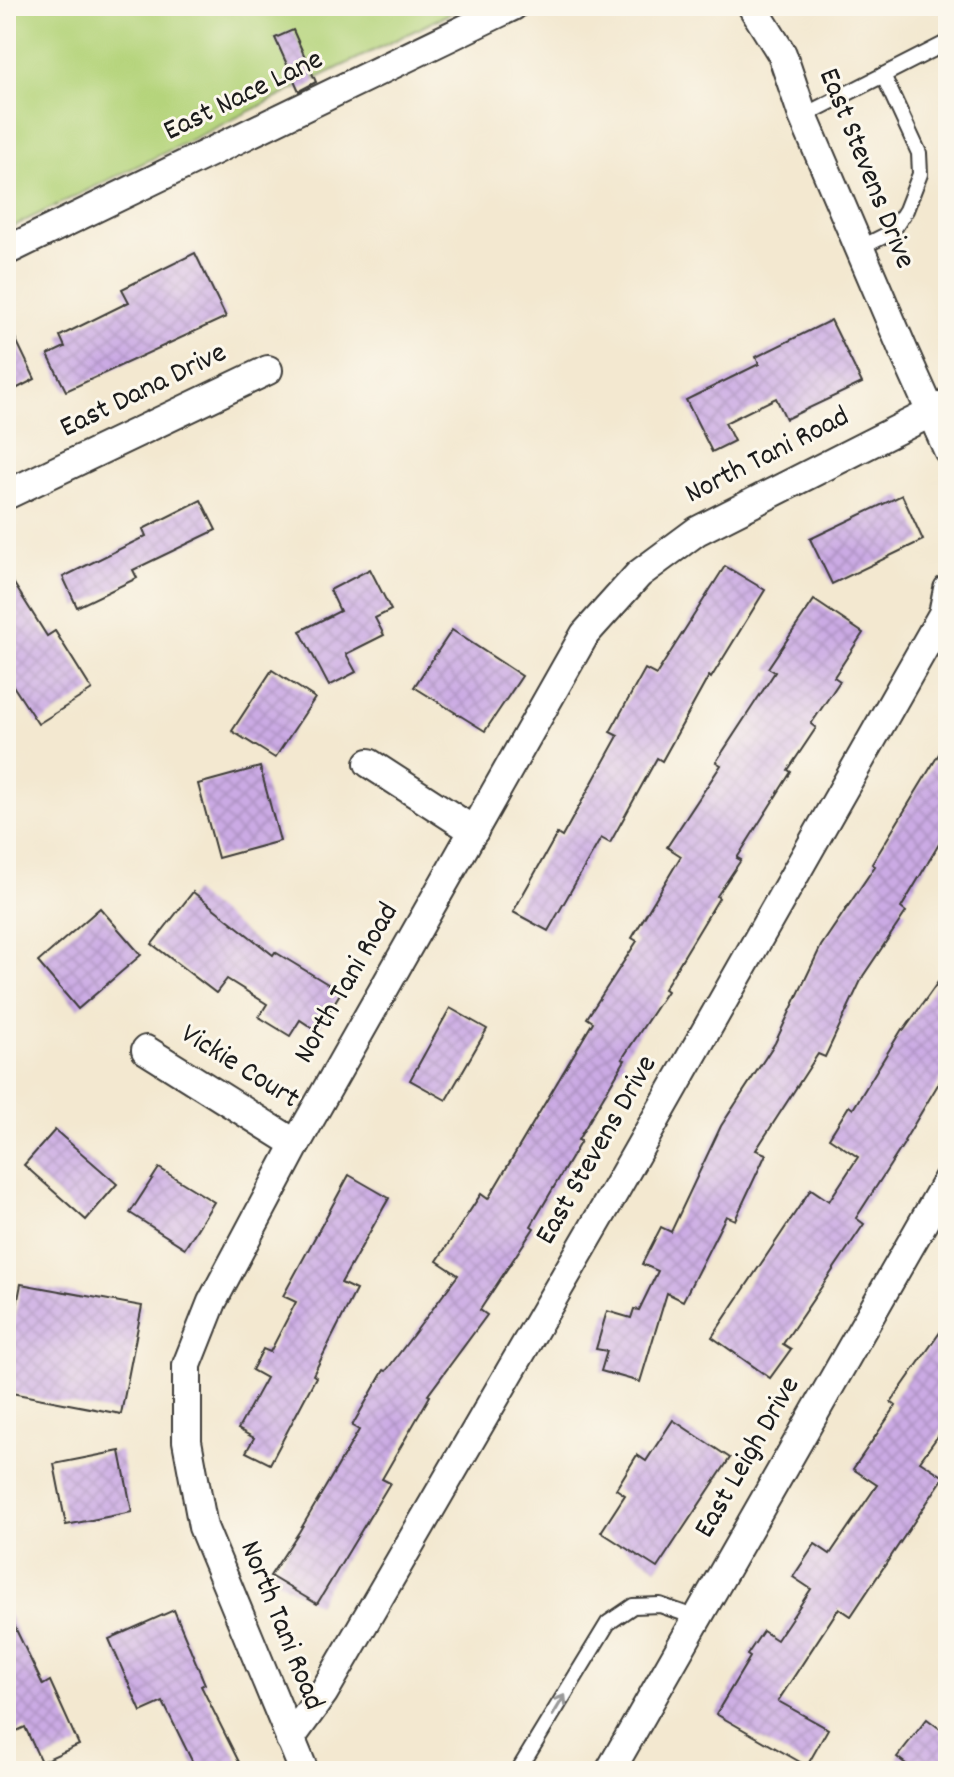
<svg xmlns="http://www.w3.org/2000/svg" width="954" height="1777" font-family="Dekko,sans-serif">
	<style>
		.green { fill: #b5d47b; stroke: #68784c; stroke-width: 2 }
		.building { fill: url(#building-cross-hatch) }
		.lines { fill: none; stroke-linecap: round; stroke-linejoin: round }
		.service-casing { stroke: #3c3b37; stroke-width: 18 }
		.minor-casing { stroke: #3c3b37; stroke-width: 32 }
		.service { stroke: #fff; stroke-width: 14 }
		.minor { stroke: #fff; stroke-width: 28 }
		.oneway { stroke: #999 }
		.labels { text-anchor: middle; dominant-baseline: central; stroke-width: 6; stroke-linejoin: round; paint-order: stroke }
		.street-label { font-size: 30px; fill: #1c1c1c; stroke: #fbf7ec }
	</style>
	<defs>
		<pattern id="building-cross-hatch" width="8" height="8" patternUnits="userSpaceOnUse" patternTransform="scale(2)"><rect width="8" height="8" fill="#cbaae4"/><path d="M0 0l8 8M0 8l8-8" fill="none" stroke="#ae92c3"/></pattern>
	</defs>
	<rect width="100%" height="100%" fill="#fbf7ec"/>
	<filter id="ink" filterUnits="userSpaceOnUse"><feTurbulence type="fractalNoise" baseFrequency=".0125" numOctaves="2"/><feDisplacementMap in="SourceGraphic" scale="16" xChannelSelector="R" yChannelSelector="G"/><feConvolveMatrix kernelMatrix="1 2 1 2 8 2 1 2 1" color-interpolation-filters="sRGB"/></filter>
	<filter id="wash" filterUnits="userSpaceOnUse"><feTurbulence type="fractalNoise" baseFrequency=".006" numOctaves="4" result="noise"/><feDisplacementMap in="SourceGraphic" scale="32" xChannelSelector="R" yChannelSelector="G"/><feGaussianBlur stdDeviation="1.8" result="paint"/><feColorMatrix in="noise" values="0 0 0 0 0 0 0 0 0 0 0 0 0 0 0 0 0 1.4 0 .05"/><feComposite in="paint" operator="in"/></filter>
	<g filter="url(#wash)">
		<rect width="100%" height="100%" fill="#f3e8d0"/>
		<path class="green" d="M 6,6 L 465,6 L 6,230 Z"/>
		<g id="blocks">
			<g class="building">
				<path d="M 293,30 L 316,82 L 299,91 L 275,38 Z"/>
				<path d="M 195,253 L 226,317 L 66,391 L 48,355 L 65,347 L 60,336 L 129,302 L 122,289 Z"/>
				<path d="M 6,319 L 35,379 L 6,394 Z"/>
				<path d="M 831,320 L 862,383 L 786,419 L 776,398 L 725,423 L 734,441 L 712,452 L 686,400 L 759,364 L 756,357 Z"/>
				<path d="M 902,495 L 923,540 L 832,584 L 810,539 Z"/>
				<path d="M 201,500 L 216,530 L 133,570 L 137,578 L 77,607 L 63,577 L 146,536 L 143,529 Z"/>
				<path d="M 725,566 L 765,590 L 711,678 L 709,676 L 662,761 L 657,758 L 610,843 L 601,838 L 548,931 L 513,912 L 557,834 L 562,837 L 618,736 L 610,732 L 645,669 L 656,675 Z"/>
				<path d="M 370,569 L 391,610 L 375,618 L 384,635 L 346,654 L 356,672 L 329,686 L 300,631 L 340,611 L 330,590 Z"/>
				<path d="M 6,571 L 47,636 L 55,631 L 92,690 L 38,724 L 6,675 Z"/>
				<path d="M 814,600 L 863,633 L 834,677 L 840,681 L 811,724 L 816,728 L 788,770 L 791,772 L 737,858 L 741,860 L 717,896 L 719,898 L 664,989 L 667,991 L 622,1059 L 625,1060 L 578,1140 L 581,1141 L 531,1226 L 534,1228 L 480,1310 L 487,1315 L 428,1395 L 430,1396 L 382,1479 L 390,1483 L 317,1604 L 270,1576 L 299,1532 L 359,1430 L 352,1426 L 384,1370 L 386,1371 L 458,1275 L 437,1261 L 481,1194 L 488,1199 L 593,1022 L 587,1018 L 637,941 L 632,938 L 681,856 L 667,847 L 721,765 L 716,762 L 775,672 L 768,668 Z"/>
				<path d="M 452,630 L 522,676 L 485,731 L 414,687 Z"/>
				<path d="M 272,670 L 315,698 L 275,758 L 232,731 Z"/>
				<path d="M 948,739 L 948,829 L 901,908 L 906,912 L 863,976 L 825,1057 L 818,1054 L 756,1150 L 766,1154 L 735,1220 L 726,1216 L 683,1301 L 667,1293 L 640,1382 L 601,1371 L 607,1351 L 596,1349 L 607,1311 L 631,1318 L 634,1309 L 639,1310 L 658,1271 L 642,1264 L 661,1227 L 671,1232 L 721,1126 L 775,1043 L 821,946 L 875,866 L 872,864 Z"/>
				<path d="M 260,767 L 280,841 L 218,858 L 198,784 Z"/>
				<path d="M 193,892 L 273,955 L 275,952 L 341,992 L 317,1031 L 300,1020 L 290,1036 L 259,1017 L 267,1004 L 227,979 L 216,993 L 152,944 Z"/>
				<path d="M 100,908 L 141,955 L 78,1009 L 38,962 Z"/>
				<path d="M 948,968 L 948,1068 L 904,1141 L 905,1142 L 856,1218 L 864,1224 L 783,1344 L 791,1349 L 770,1378 L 712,1337 L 811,1189 L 829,1201 L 858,1157 L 829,1138 L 849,1106 L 853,1109 L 902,1029 L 904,1030 Z"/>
				<path d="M 450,1008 L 487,1029 L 446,1100 L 410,1080 Z"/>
				<path d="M 55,1130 L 117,1184 L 86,1220 L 24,1165 Z"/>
				<path d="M 159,1168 L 214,1202 L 185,1248 L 130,1213 Z"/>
				<path d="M 349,1175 L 389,1198 L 341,1283 L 356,1290 L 313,1375 L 316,1377 L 270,1464 L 246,1452 L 254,1438 L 238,1429 L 266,1378 L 252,1370 L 263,1349 L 270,1352 L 296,1302 L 283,1296 Z"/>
				<path d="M 21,1284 L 142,1306 L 121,1414 L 6,1392 L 6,1345 L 9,1345 Z"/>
				<path d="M 948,1321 L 948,1422 L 920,1461 L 944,1477 L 851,1616 L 839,1608 L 778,1701 L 828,1729 L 807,1766 L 716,1714 L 750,1657 L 747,1655 L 763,1631 L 777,1640 L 811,1589 L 793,1577 L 815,1544 L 830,1554 L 877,1485 L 853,1469 L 896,1406 L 891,1402 Z"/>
				<path d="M 673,1420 L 730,1458 L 657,1568 L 601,1532 L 625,1495 L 616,1489 L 637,1455 L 646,1461 Z"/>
				<path d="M 120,1451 L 132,1512 L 66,1525 L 54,1464 Z"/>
				<path d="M 6,1609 L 43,1685 L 50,1681 L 79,1745 L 41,1762 L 25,1727 L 6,1736 Z"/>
				<path d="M 174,1610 L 205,1684 L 201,1686 L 240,1764 L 225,1771 L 197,1771 L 163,1702 L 141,1712 L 109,1639 Z"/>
				<path d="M 927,1719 L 948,1735 L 948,1771 L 915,1771 L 897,1757 Z"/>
			</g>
		</g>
	</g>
	<g filter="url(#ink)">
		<use href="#blocks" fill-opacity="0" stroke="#3c3b37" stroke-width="2"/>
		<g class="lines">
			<g class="service-casing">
				<g id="service">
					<path d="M 803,116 L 948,42"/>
					<path d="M 860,248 L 892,232 L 906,210 L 920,174 L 919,153 L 883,75"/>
					<path d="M 518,1771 L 608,1623 L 633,1606 L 660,1605 L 697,1618"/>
				</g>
			</g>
			<g class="minor-casing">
				<g id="minor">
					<path d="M 752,6 L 782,54 L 803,116 L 904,352 L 948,450"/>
					<path d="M 6,251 L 513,6"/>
					<path d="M 6,495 L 268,370"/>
					<path d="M 369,763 L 474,831"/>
					<path d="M 146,1050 L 296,1144"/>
					<path d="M 290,1739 L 324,1692 L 616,1189 L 943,614 L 948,589"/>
					<path d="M 304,1771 L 203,1527 L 187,1441 L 187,1365 L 212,1302 L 296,1144 L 585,634 L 639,574 L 697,531 L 948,404"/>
					<path d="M 610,1771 L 948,1179"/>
				</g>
			</g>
			<use href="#service" class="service"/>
			<use href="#minor" class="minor"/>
		</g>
		<defs><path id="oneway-shaft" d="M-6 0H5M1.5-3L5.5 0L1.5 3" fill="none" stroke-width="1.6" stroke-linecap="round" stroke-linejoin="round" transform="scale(2)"/></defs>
		<use class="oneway" href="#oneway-shaft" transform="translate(559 1705) rotate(-59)"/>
	</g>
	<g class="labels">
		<g class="street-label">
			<text transform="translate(244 97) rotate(-26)">East Nace Lane</text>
			<text transform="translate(865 169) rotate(68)">East Stevens Drive</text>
			<text transform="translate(144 392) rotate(-26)">East Dana Drive</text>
			<text transform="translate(768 457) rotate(-27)">North Tani Road</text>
			<text transform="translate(348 984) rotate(-60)">North Tani Road</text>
			<text transform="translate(239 1068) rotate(32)">Vickie Court</text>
			<text transform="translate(598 1151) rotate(-60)">East Stevens Drive</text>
			<text transform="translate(749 1458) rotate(-60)">East Leigh Drive</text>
			<text transform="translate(280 1626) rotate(68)">North Tani Road</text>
		</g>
	</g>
	<rect width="954" height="1777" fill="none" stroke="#fbf7ec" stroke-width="32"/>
</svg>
